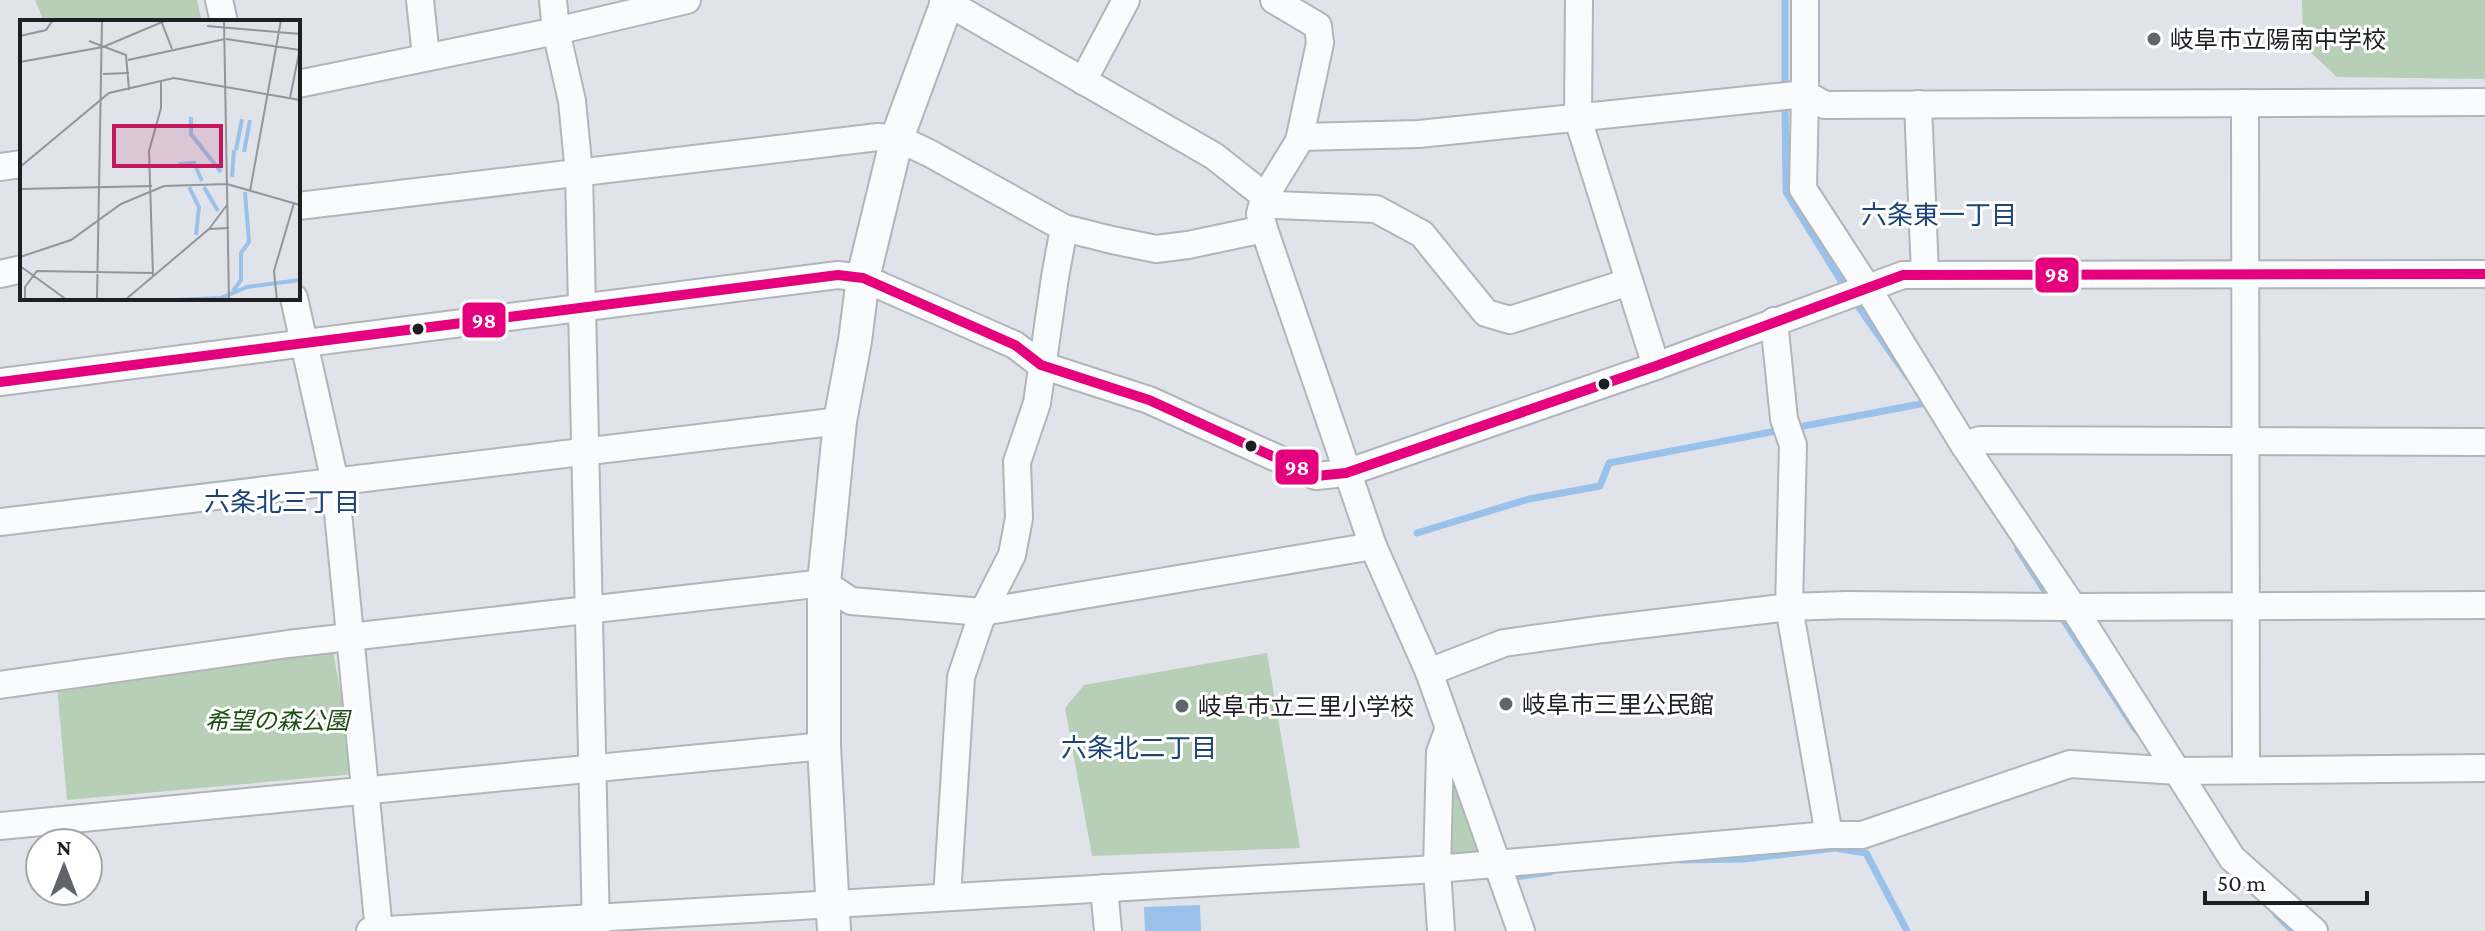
<svg xmlns="http://www.w3.org/2000/svg" width="2485" height="931" font-family="'Crimson Pro','Noto Sans JP',serif">
	<style>
		.green { fill: #b7cfb7 }
		.water { fill: #9ac1e9 }
		.lines { fill: none; stroke-linecap: round; stroke-linejoin: round }
		.stream { stroke: #9ac1e9; stroke-width: 7 }
		.minor-casing { stroke: #b1b4b9; stroke-width: 30 }
		.tertiary-casing { stroke: #b1b4b9; stroke-width: 36 }
		.minor { stroke: #fafbfc; stroke-width: 26 }
		.tertiary { stroke: #fafbfc; stroke-width: 32 }
		.bus-1-casing { stroke: #fff; stroke-width: 16 }
		.bus-1 { stroke: #e5007d; stroke-width: 10 }
		.poi-dot { fill: #616469; stroke: #fff; stroke-width: 3 }
		.bus-dot { fill: #1d1f23; stroke: #fff; stroke-width: 3 }
		.labels { text-anchor: middle; dominant-baseline: central; stroke-width: 6; stroke-linejoin: round; paint-order: stroke }
		.poi-label { font-size: 24px; fill: #1d1f23; stroke: #fff; text-anchor: start }
		.park-label { font-size: 24px; font-style: italic; fill: #1d4e14; stroke: #fff }
		.neighbourhood-label { font-size: 26px; fill: #1c4378; stroke: #fff }
		.inset-river { fill: none; stroke: #9ac1e9; stroke-width: 4 }
		.inset-road { fill: none; stroke: #92959a; stroke-width: 2 }
		.view { fill: #c2185b; fill-opacity: 0.15; stroke: #c2185b; stroke-width: 4 }
		.inset-edge { fill: none; stroke: #1d1f23; stroke-width: 4 }
		.line-badge { stroke: #fff; stroke-width: 3 }
		.badge-label { font-size: 22px; text-anchor: middle; font-weight: bold; fill: #fff }
	</style>
	<rect width="100%" height="100%" fill="#e0e4ea"/>
	<g class="green">
		<path d="M 35,0 L 197,0 L 202,22 L 44,22 Z"/>
		<path d="M 2302,0 L 2485,0 L 2485,79 L 2337,77 L 2303,45 Z"/>
		<path d="M 333,651 L 355,774 L 67,800 L 57,686 L 89,684 Z"/>
		<path d="M 1267,653 L 1300,848 L 1092,856 L 1065,708 L 1084,685 Z"/>
		<path d="M 1455,759 L 1486,853 L 1441,855 Z"/>
	</g>
	<path class="water" d="M 1200,905 L 1201,931 L 1145,931 L 1144,907 Z"/>
	<g class="lines">
		<g class="stream">
			<path d="M 1785,0 L 1785,90"/>
			<path d="M 1785,102 L 1786,192 L 1846,289"/>
			<path d="M 1853,299 L 1908,377"/>
			<path d="M 1793,428 L 1926,403"/>
			<path d="M 1417,533 L 1529,499 L 1600,486 L 1609,463 L 1781,430"/>
			<path d="M 2018,549 L 2050,599"/>
			<path d="M 2059,613 L 2136,730"/>
			<path d="M 1681,860 L 1744,859 L 1835,848 L 1866,853 L 1907,931"/>
			<path d="M 1516,877 L 1550,872"/>
			<path d="M 2276,914 L 2293,931"/>
		</g>
		<g class="minor-casing">
			<g id="minor">
				<path d="M 219,0 L 224,22"/>
				<path d="M 420,0 L 426,57"/>
				<path d="M 553,0 L 556,31 L 572,101 L 579,173 L 596,931"/>
				<path d="M 943,0 L 1214,156 L 1276,205 L 1376,209 L 1422,234 L 1486,313 L 1510,320 L 1629,282"/>
				<path d="M 1274,0 L 1318,26 L 1320,43 L 1299,141 L 1264,198 L 1260,214 L 1264,229 L 1373,546 L 1429,672 L 1521,931"/>
				<path d="M 1579,0 L 1578,119 L 1656,366"/>
				<path d="M 1805,0 L 1805,94 L 1825,105 L 2485,102"/>
				<path d="M 1083,81 L 1126,0"/>
				<path d="M 298,84 L 556,31 L 687,0"/>
				<path d="M 2245,103 L 2246,770"/>
				<path d="M 1918,104 L 1925,274"/>
				<path d="M 1300,137 L 1419,134 L 1805,94 L 1803,189 L 1868,289 L 1964,445 L 2073,607 L 2232,858 L 2314,931"/>
				<path d="M 0,167 L 22,164"/>
				<path d="M 298,206 L 878,137 L 897,138 L 929,153 L 1064,228 L 1112,240 L 1156,249 L 1188,245 L 1264,229"/>
				<path d="M 0,274 L 22,269"/>
				<path d="M 294,298 L 335,482 L 379,931"/>
				<path d="M 1774,321 L 1784,419 L 1793,445 L 1789,607 L 1829,835"/>
				<path d="M 0,382 L 838,275 L 863,278 L 1015,345 L 1041,365 L 1149,400 L 1316,476 L 1346,473 L 1656,366 L 1903,275 L 2485,274"/>
				<path d="M 1964,445 L 1980,440 L 2485,442"/>
				<path d="M 0,522 L 840,421"/>
				<path d="M 1429,672 L 1504,643 L 1597,630 L 1789,607 L 1846,605 L 2073,607 L 2485,605"/>
				<path d="M 0,685 L 288,644 L 824,583 L 851,601 L 983,612 L 1373,546"/>
				<path d="M 0,826 L 824,746"/>
				<path d="M 1104,888 L 1108,931"/>
				<path d="M 947,897 L 961,677 L 983,612 L 1012,555 L 1019,518 L 1017,462 L 1037,403 L 1055,277 L 1064,228"/>
				<path d="M 370,931 L 1437,869 L 1829,835 L 1862,835 L 2070,764 L 2178,771 L 2485,768"/>
				<path d="M 1441,931 L 1437,869 L 1440,752 L 1449,728"/>
			</g>
		</g>
		<g class="tertiary-casing">
			<path id="tertiary" d="M 834,931 L 824,746 L 824,583 L 840,421 L 855,341 L 863,278 L 897,138 L 948,0"/>
		</g>
		<use href="#minor" class="minor"/>
		<use href="#tertiary" class="tertiary"/>
		<g class="bus-1-casing">
			<path id="bus-1" d="M 0,382 L 838,275 L 863,278 L 1015,345 L 1041,365 L 1149,400 L 1316,476 L 1346,473 L 1656,366 L 1903,275 L 2485,274"/>
		</g>
		<use href="#bus-1" class="bus-1"/>
	</g>
	<g class="poi-dot">
		<circle cx="2154" cy="39" r="8"/>
		<circle cx="1506" cy="704" r="8"/>
		<circle cx="1182" cy="706" r="8"/>
	</g>
	<g class="bus-dot">
		<circle cx="418" cy="329" r="7"/>
		<circle cx="1604" cy="384" r="7"/>
		<circle cx="1251" cy="446" r="7"/>
	</g>
	<g class="labels">
		<g class="poi-label">
			<text x="2170" y="39">岐阜市立陽南中学校</text>
			<text x="1522" y="704">岐阜市三里公民館</text>
			<text x="1198" y="706">岐阜市立三里小学校</text>
		</g>
		<g class="park-label">
			<text x="277" y="720">希望の森公園</text>
		</g>
		<g class="neighbourhood-label">
			<text x="1939" y="215">六条東一丁目</text>
			<text x="282" y="502">六条北三丁目</text>
			<text x="1139" y="748">六条北二丁目</text>
		</g>
	</g>
	<g transform="translate(20 20)">
		<rect width="280" height="280" fill="#e0e4ea"/>
		<path class="inset-river" d="M 171,97 L 171,114 L 201,152M 216,130 L 222,99M 224,132 L 230,100M 159,144 L 174,143 L 182,161M 212,157 L 214,130M 169,167 L 179,187 L 176,215M 184,167 L 198,191M 213,271 L 221,260 L 221,233 L 229,222 L 225,172M 155,280 L 201,278 L 227,267 L 280,260"/>
		<path class="inset-road" d="M 204,0 L 209,280M 142,3 L 152,29M 187,6 L 280,14M 0,16 L 26,10 L 33,0M 206,19 L 280,30M 69,21 L 106,35 L 109,70M 108,40 L 205,19M 0,42 L 83,27 L 147,0M 83,54 L 109,53M 270,78 L 280,28M 0,147 L 89,73 L 154,58 L 280,80M 0,169 L 132,166M 230,171 L 261,0M 189,209 L 207,185M 0,237 L 51,220 L 101,184 L 144,166 L 207,164 L 280,185M 0,246 L 47,280M 133,256 L 129,131 L 141,88 L 141,62M 5,280 L 5,267 L 17,251 L 133,253M 77,280 L 82,0M 105,280 L 189,209 L 209,208M 257,280 L 254,251 L 274,183"/>
		<path class="view" d="M 94,106 L 201,106 L 201,146 L 94,146 Z"/>
		<rect width="280" height="280" class="inset-edge"/>
	</g>
	<g class="line-badge">
		<rect x="2034" y="256" width="46" height="38" rx="8" fill="#e5007d"/>
		<rect x="461" y="301" width="46" height="38" rx="8" fill="#e5007d"/>
		<rect x="1274" y="448" width="46" height="38" rx="8" fill="#e5007d"/>
	</g>
	<g class="badge-label">
		<text x="2057" y="282">98</text>
		<text x="484" y="328">98</text>
		<text x="1297" y="475">98</text>
	</g>
	<g transform="translate(64 867)"><circle r="38" fill="#ffffff" stroke="#a5a5a7" stroke-width="2"/>
	<path d="M0-6L14 30L0 20L-14 30Z" fill="#616469"/>
	<text y="-12" font-size="22" font-weight="bold" text-anchor="middle" fill="#1d1f23">N</text>
	</g>
	<path d="M2205 891v12h162v-12" fill="none" stroke="#1d1f23" stroke-width="4"/>
	<text x="2217" y="891" font-size="24" fill="#1d1f23" stroke="#ffffff" stroke-width="6" paint-order="stroke">50 m</text>
</svg>
